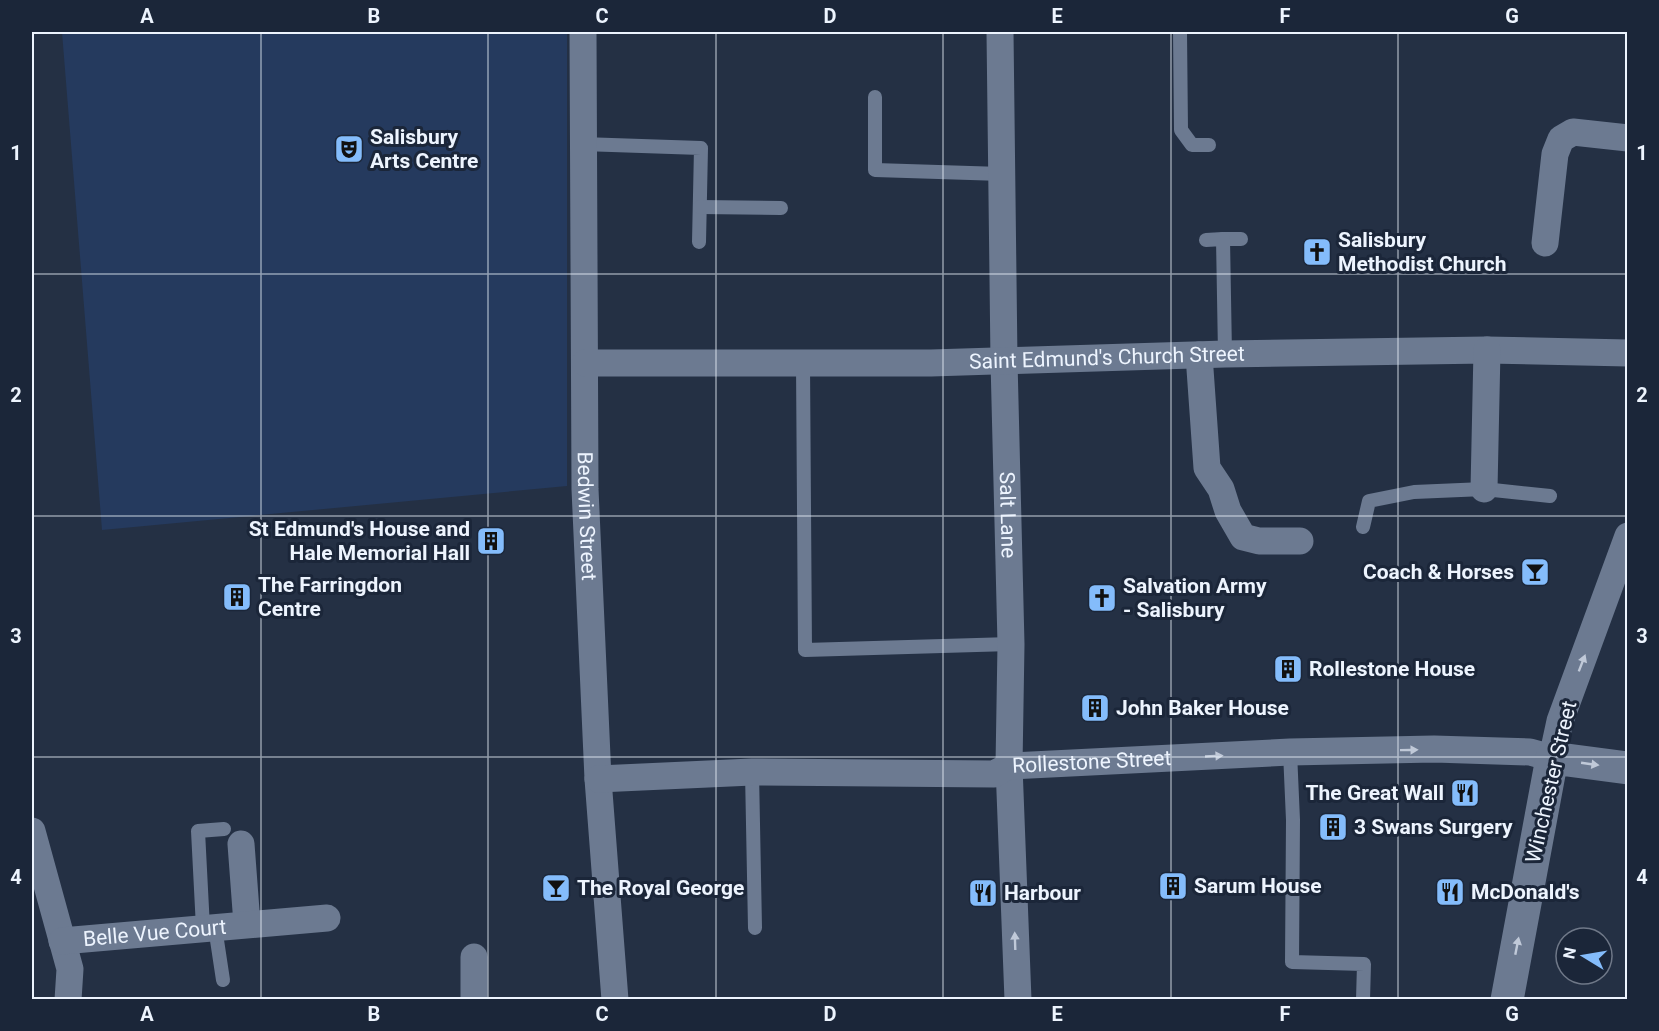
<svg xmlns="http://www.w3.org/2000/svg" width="1659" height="1031" font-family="Roboto,sans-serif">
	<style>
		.green { fill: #253a5e }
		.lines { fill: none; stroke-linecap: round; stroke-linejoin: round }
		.lane { stroke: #6c7a91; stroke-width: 14 }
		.street { stroke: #6c7a91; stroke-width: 27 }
		.secondary { stroke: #6c7a91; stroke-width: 33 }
		.oneway { fill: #c0c9d8 }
		.grid { fill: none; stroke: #edf4fe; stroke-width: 1.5; stroke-opacity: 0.55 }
		.labels { text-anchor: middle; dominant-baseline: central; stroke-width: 6; stroke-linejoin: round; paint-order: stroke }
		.poi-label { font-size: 21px; font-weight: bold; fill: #edf4fe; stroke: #1b2639; text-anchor: start }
		.street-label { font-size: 21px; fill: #edf4fe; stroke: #1b2639 }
		.neatline { fill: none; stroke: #edf4fe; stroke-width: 2 }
		.grid-label { font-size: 20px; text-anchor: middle; font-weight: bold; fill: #edf4fe }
	</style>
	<rect width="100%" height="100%" fill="#243044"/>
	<path class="green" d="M 62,32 L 567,32 L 567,486 L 102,530 Z"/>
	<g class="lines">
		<g class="lane">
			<path d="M 1180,32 L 1181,130 L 1192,145 L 1209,145"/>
			<path d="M 875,97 L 875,170 L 1002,174"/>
			<path d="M 582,144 L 701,148 L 699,242"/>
			<path d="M 700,207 L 781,208"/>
			<path d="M 1223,239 L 1241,239"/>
			<path d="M 1206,240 L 1223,239 L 1225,354"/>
			<path d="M 803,364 L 805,650 L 1011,644"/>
			<path d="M 1363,527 L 1369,501 L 1414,492 L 1484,489 L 1550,496"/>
			<path d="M 1290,752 L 1293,820 L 1292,962 L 1364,964 L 1363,1000"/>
			<path d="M 752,772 L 755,928"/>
			<path d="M 215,927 L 223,980"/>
			<path d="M 203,928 L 198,831 L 224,829"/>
		</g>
		<g class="street">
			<path id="s1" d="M 583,32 L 585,489 L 598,779 L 615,1000"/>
			<path id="s2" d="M 1000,32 L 1004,361 L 1011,644 L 1009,766 L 1018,1000"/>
			<path d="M 1545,243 L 1555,154 L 1561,139 L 1573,132 L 1628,138"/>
			<path d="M 1199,355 L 1207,468 L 1221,489 L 1228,511 L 1243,537 L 1259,541 L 1300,541"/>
			<path id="s3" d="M 585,363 L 931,363 L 1225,354 L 1487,350 L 1628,353"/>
			<path d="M 1484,489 L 1487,350"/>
			<path id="s4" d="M 598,779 L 752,772 L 994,774 L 1009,766 L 1290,752 L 1434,749 L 1530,752 L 1552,758 L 1560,721 L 1628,536"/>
			<path d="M 32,831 L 70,969 L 68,1000"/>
			<path d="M 241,844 L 247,924"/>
			<path id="s5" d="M 62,941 L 327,918"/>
			<path d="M 474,957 L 474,1000"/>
		</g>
		<path class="secondary" d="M 1507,1000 L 1552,758 L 1628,768"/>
	</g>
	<defs><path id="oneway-solid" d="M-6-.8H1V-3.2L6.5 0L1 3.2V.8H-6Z" transform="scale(1.5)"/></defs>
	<g class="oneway">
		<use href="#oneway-solid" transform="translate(1582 663) rotate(-69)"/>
		<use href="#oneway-solid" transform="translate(1409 750) rotate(-1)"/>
		<use href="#oneway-solid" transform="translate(1214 756) rotate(-3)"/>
		<use href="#oneway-solid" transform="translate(1590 764) rotate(8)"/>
		<use href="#oneway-solid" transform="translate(1015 941) rotate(-92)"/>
		<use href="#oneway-solid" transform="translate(1517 946) rotate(-79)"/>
	</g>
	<path class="grid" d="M 261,32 L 261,1000M 488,32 L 488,1000M 716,32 L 716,1000M 943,32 L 943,1000M 1171,32 L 1171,1000M 1398,32 L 1398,1000M 32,274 L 1628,274M 32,516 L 1628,516M 32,757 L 1628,757"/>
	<defs>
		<g id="theatre-square" transform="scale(1.5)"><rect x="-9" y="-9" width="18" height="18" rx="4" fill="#84bcfb" stroke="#1b2639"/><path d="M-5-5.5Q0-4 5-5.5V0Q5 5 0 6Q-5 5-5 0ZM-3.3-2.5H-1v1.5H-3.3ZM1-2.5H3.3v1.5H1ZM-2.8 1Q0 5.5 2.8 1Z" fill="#111"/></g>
		<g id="church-square" transform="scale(1.5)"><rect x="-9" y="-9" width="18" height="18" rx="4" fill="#84bcfb" stroke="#1b2639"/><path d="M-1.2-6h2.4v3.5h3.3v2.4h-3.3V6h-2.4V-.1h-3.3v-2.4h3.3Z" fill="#111"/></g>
		<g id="building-square" transform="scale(1.5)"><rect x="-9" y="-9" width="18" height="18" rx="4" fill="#84bcfb" stroke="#1b2639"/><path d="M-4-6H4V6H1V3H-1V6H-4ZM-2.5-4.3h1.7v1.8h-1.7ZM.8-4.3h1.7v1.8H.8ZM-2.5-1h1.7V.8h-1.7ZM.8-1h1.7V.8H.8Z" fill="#111"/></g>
		<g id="bar-square" transform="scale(1.5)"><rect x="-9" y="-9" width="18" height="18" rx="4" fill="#84bcfb" stroke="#1b2639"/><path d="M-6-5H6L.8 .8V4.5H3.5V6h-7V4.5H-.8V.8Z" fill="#111"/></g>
		<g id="restaurant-square" transform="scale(1.5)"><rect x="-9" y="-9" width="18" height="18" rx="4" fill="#84bcfb" stroke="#1b2639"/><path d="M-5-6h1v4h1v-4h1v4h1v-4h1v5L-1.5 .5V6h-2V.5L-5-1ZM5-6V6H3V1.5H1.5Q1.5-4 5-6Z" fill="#111"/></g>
	</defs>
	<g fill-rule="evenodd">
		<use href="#theatre-square" x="349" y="149"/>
		<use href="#church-square" x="1317" y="252"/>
		<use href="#building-square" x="491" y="541"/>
		<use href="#bar-square" x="1535" y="572"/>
		<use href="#building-square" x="237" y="597"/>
		<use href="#church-square" x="1102" y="598"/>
		<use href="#building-square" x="1288" y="669"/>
		<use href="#building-square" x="1095" y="708"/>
		<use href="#restaurant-square" x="1465" y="793"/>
		<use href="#building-square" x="1333" y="827"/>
		<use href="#building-square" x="1173" y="886"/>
		<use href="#bar-square" x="556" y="888"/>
		<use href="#restaurant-square" x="1450" y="892"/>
		<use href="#restaurant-square" x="983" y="893"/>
	</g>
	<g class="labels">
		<g class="poi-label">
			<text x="370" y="137">Salisbury<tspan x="370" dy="24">Arts Centre</tspan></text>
			<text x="1338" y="240">Salisbury<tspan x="1338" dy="24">Methodist Church</tspan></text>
			<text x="470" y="529" text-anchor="end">St Edmund's House and<tspan x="470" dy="24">Hale Memorial Hall</tspan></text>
			<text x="1514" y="572" text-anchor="end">Coach &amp; Horses</text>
			<text x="258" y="585">The Farringdon<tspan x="258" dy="24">Centre</tspan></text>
			<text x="1123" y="586">Salvation Army<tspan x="1123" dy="24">- Salisbury</tspan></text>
			<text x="1309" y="669">Rollestone House</text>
			<text x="1116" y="708">John Baker House</text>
			<text x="1444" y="793" text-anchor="end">The Great Wall</text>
			<text x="1354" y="827">3 Swans Surgery</text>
			<text x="1194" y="886">Sarum House</text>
			<text x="577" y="888">The Royal George</text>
			<text x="1471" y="892">McDonald's</text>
			<text x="1004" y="893">Harbour</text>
		</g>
		<g class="street-label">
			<text stroke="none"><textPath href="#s3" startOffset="522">Saint Edmund's Church Street</textPath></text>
			<text stroke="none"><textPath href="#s1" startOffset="484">Bedwin Street</textPath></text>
			<text stroke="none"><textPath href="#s2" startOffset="483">Salt Lane</textPath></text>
			<text stroke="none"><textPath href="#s4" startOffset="496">Rollestone Street</textPath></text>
			<text transform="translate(1551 782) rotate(-77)">Winchester Street</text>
			<text stroke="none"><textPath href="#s5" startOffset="93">Belle Vue Court</textPath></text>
		</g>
	</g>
	<rect width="1659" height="1031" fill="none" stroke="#1b2639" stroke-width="66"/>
	<g transform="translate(1584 956) rotate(281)"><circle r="28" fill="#1b2639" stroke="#6f7888" stroke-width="1.5"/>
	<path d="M0-4.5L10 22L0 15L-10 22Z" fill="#84bcfb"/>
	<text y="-9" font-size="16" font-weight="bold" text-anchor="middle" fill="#edf4fe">N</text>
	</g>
	<rect x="33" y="33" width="1593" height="965" class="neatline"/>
	<g class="grid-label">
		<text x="147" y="23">A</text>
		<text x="374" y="23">B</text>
		<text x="602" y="23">C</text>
		<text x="830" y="23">D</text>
		<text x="1057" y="23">E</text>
		<text x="1285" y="23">F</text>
		<text x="1512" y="23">G</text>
		<text x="16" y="160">1</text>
		<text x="1642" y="160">1</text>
		<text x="16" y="402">2</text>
		<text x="1642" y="402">2</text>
		<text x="16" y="643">3</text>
		<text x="1642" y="643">3</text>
		<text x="16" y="884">4</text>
		<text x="1642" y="884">4</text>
		<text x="147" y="1021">A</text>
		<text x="374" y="1021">B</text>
		<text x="602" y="1021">C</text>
		<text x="830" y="1021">D</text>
		<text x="1057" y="1021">E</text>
		<text x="1285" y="1021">F</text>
		<text x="1512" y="1021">G</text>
	</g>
</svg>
